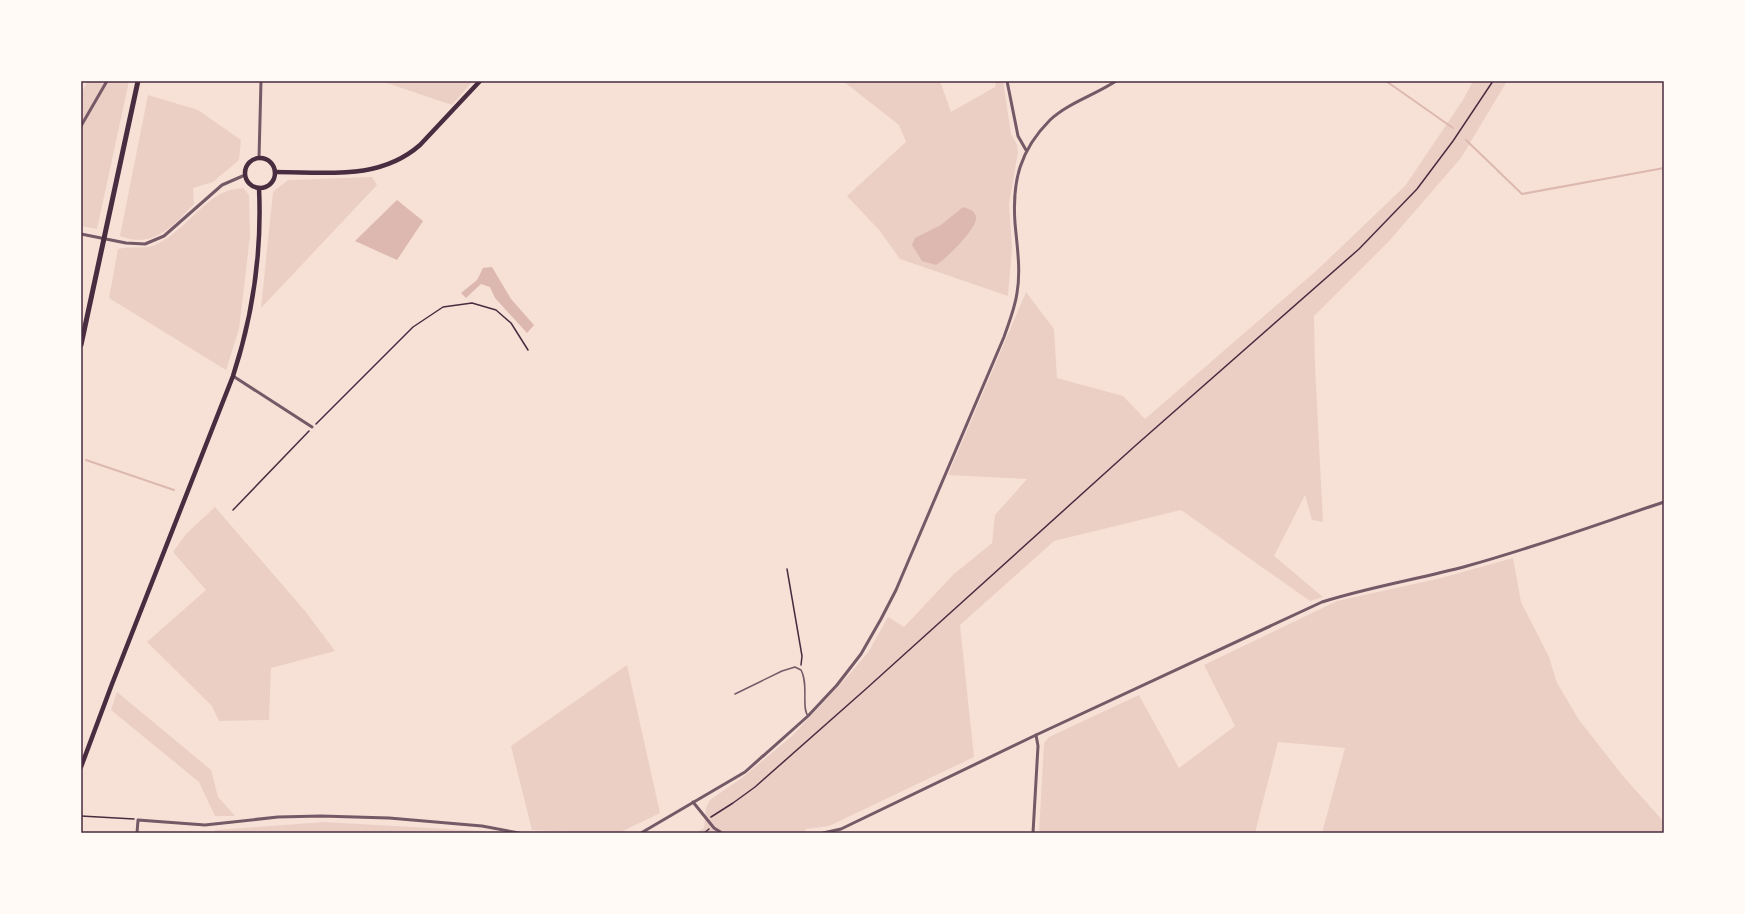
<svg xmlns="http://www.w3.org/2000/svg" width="1745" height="914" font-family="'Exo 2',sans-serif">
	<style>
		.green { fill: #ebcfc5 }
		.water { fill: #dcb8b0 }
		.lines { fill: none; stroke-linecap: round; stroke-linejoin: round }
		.stream { stroke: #dcb8b0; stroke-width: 2 }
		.path { stroke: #4a2c40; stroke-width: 1.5 }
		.service { stroke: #755966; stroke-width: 1.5 }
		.minor { stroke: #755966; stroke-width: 3 }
		.secondary { stroke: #4a2c40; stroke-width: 4.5 }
		.primary { stroke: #4a2c40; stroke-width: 5 }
		.neatline { fill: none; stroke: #4a2c40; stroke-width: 1.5 }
	</style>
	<rect width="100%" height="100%" fill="#f7e1d7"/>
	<g class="green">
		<path d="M 88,81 L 129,81 L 97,229 L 81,226 L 81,93 Z"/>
		<path d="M 381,81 L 473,81 L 452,105 Z"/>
		<path d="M 843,81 L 940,81 L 951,112 L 995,87 L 996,81 L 1003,81 L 1011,134 L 1017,145 L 1018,152 L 1009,204 L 1012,248 L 1008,296 L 900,259 L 880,231 L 847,196 L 906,142 L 899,125 Z"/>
		<path d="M 1473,81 L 1507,81 L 1461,158 L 1389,241 L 1314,316 L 1315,366 L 1323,522 L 1312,520 L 1305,495 L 1274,556 L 1323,597 L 1310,601 L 1181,510 L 1054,541 L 960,625 L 974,757 L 829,826 L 806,829 L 805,833 L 696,833 L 704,828 L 706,808 L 710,800 L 743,777 L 792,736 L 848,676 L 869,651 L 888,617 L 904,627 L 954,574 L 992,543 L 995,515 L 1027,479 L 948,475 L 1026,292 L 1054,329 L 1057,378 L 1123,396 L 1145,419 L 1316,271 L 1405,186 L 1463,100 Z"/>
		<path d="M 148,95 L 198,110 L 241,140 L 239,160 L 213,182 L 193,188 L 194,204 C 172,227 153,249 120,236 Z"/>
		<path d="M 372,177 L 377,185 L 261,308 L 273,192 L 288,180 Z"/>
		<path d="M 243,188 L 249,195 L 250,236 L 239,329 L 226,370 L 109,298 L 118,249 C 132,245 145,251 159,243 C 183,231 203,200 227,191 C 232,189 238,189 243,188 Z"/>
		<path d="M 215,507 L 305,611 L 335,651 L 271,668 L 269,720 L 219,721 L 212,706 L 147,642 L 206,590 L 173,552 L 186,534 Z"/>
		<path d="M 1513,558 L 1521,602 L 1549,657 L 1557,683 L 1579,720 L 1623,776 L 1664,822 L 1664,833 L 1322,833 L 1345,748 L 1278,742 L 1255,833 L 1039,833 L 1044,743 L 1049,737 L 1139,695 L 1179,768 L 1235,726 L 1204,665 L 1337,601 L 1441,578 Z"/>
		<path d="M 627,665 L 660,813 L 621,832 L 574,832 L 532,830 L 511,746 Z"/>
		<path d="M 117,692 L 211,770 L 218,797 L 235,816 L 215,816 L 199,782 L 111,710 Z"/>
		<path d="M 324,822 L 483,831 L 493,833 L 214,833 L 215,830 Z"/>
	</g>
	<g class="water">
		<path d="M 397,200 L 423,221 L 397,260 L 355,241 Z"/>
		<path d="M 963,207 C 969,209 975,210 976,217 C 978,228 945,260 936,265 L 922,261 L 912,245 L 915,238 L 941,225 Z"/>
		<path d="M 492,267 L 511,299 L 534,325 L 527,333 L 495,298 L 490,287 L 481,284 L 466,298 L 461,293 L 477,280 L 483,268 Z"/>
	</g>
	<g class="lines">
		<g class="stream">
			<path d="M 1386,81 L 1453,128"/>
			<path d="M 1466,140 L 1522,194 L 1664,168"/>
			<path d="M 86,460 L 174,490"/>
		</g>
		<g class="path">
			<path d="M 316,424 L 413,327 L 443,307 L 472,303 L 496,310 L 511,323 L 528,350"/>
			<path d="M 233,510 L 309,431"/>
			<path d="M 787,569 L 802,656 L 801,665"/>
			<path d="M 81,816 L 134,819"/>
			<path d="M 711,817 L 733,803 L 755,787 L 867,688 L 1135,446 L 1359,249 L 1417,189 L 1453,141 L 1493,81"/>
			<path d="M 704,833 L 709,829"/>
		</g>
		<path class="service" d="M 735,694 L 782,671 L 795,667 L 801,670 C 809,684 801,708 808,716"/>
		<g class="minor">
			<path d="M 1007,81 L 1018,136 L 1026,150"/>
			<path d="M 81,126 L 107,81"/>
			<path d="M 259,158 L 261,81"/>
			<path d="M 81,234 L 126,243 L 145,244 L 164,236 L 222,185 L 245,175"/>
			<path d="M 233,376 L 312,427"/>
			<path d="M 693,802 L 714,828 L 722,833"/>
			<path d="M 137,833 L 138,820 L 205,825 L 278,817 L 321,816 L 389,818 L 482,826 L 519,833"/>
			<path d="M 641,833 L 745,772 L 808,716 L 837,685 L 861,654 L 881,619 L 896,590 L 1004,337 C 1009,322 1015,308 1017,293 C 1021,270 1017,246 1015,223 C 1012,181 1020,150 1050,120 C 1068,103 1095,95 1116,81"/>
			<path d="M 823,833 L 841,829 L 1036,735 L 1322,602 C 1369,587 1419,579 1467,566 C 1533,548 1598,524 1664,502"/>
			<path d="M 1033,833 L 1038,746 L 1036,735"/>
		</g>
		<g class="secondary">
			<circle cx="260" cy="173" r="15"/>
			<path d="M 275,172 C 326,172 379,181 420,145 L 480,81"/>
			<path d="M 81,767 L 112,684 L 233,376 C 253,315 262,252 259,188"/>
		</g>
		<path class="primary" d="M 81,345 L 138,81"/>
	</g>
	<rect width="1745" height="914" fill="none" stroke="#fffaf5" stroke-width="164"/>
	<rect x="82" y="82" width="1581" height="750" class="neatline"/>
</svg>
